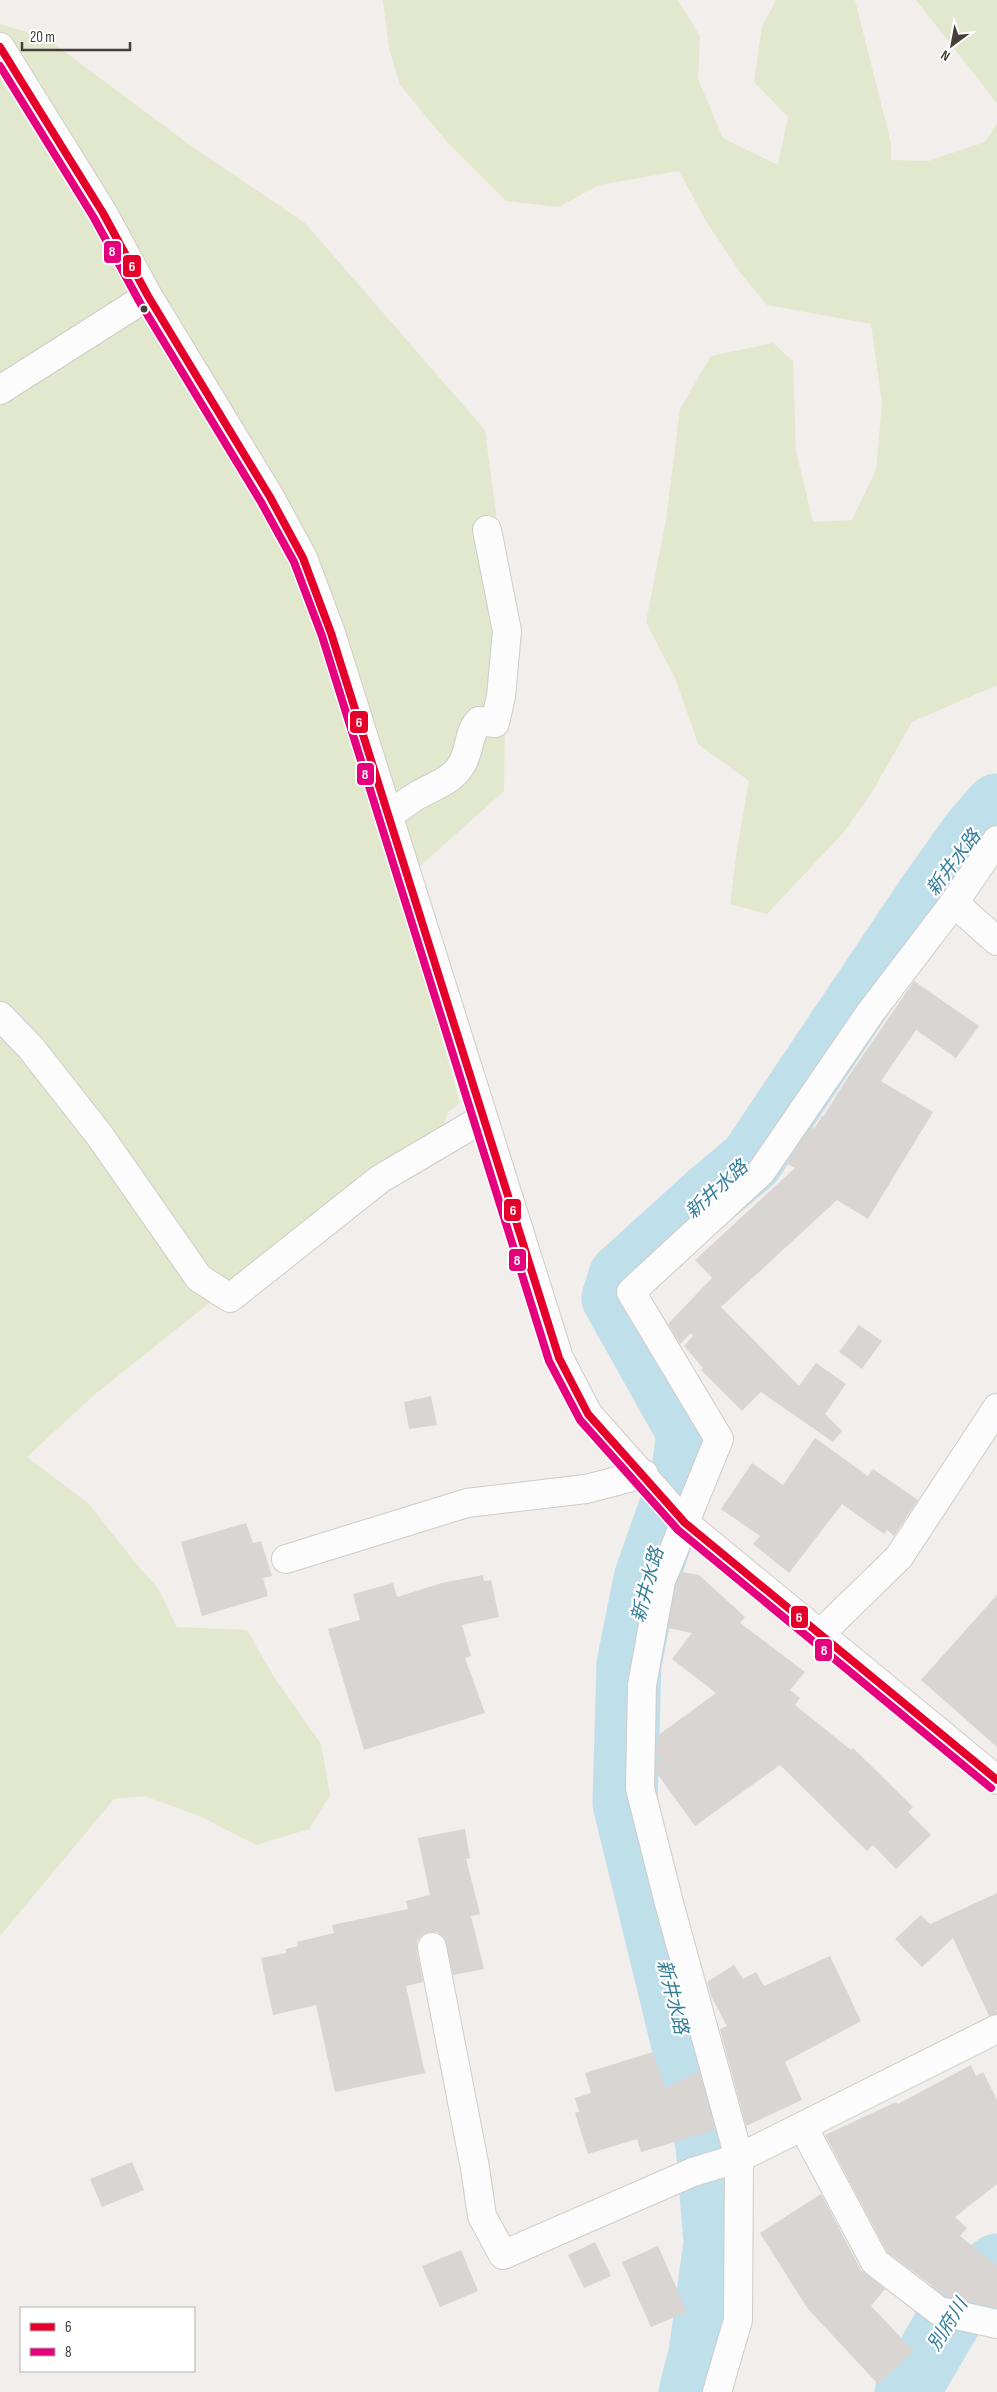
<svg xmlns="http://www.w3.org/2000/svg" width="997" height="2392" font-family="'Sofia Sans Condensed','Noto Sans JP',sans-serif">
	<style>
		.green { fill: #e2e8cd }
		.lines { fill: none; stroke-linecap: round; stroke-linejoin: round }
		.river { stroke: #bfdfea; stroke-width: 65 }
		.building { fill: #d9d5d2 }
		.minor-casing { stroke: #cfccc9; stroke-width: 30 }
		.minor { stroke: #fdfcfc; stroke-width: 28 }
		.bus-1-casing { stroke: #fff; stroke-width: 11 }
		.bus-2-casing { stroke: #fff; stroke-width: 11 }
		.bus-1 { stroke: #e4002b; stroke-width: 8 }
		.bus-2 { stroke: #e5007d; stroke-width: 8 }
		.bus-dot { fill: #463f38; stroke: #fff; stroke-width: 2 }
		.labels { text-anchor: middle; dominant-baseline: central; stroke-width: 4.5; stroke-linejoin: round; paint-order: stroke }
		.water-label { font-size: 19px; font-style: italic; fill: #367d9a; stroke: #fff }
		.line-badge { stroke: #fff; stroke-width: 2 }
		.badge-label { font-size: 14px; text-anchor: middle; font-weight: bold; fill: #fff }
	</style>
	<rect width="100%" height="100%" fill="#f1eeeb"/>
	<g class="green">
		<path d="M 383,0 L 678,0 L 700,36 L 698,79 L 723,138 L 778,165 L 788,117 L 754,82 L 762,27 L 776,0 L 855,0 L 891,143 L 891,160 L 928,161 L 985,142 L 997,124 L 997,685 L 912,722 L 872,792 L 844,832 L 767,914 L 730,904 L 737,849 L 749,781 L 698,744 L 676,680 L 646,622 L 666,520 L 680,409 L 711,356 L 773,343 L 793,361 L 796,451 L 813,522 L 852,520 L 876,470 L 882,403 L 871,324 L 767,305 L 739,271 L 706,221 L 679,171 L 599,185 L 559,207 L 506,201 L 449,144 L 400,85 L 389,48 Z"/>
		<path d="M 916,0 L 997,0 L 997,103 Z"/>
		<path d="M 0,24 L 46,38 L 194,148 L 305,223 L 485,430 L 507,596 L 504,791 L 400,884 L 460,1103 L 448,1112 L 440,1134 L 406,1146 L 94,1395 L 27,1457 L 88,1503 L 138,1566 L 158,1588 L 177,1627 L 247,1630 L 274,1677 L 321,1744 L 330,1795 L 309,1829 L 256,1845 L 200,1816 L 144,1796 L 114,1799 L 0,1936 Z"/>
	</g>
	<g class="lines">
		<g class="river">
			<path d="M 691,2392 L 701,2354 L 716,2243 L 708,2144 L 625,1803 L 629,1664 L 646,1579 L 684,1471 L 689,1432 L 614,1298 L 621,1276 L 708,1197 L 751,1161 L 930,894 L 972,835 L 997,806"/>
			<path d="M 907,2392 L 962,2298 L 997,2266"/>
		</g>
	</g>
	<g class="building">
		<path d="M 914,981 L 979,1026 L 956,1058 L 916,1030 L 881,1081 L 933,1112 L 868,1219 L 837,1200 L 721,1307 L 799,1386 L 816,1363 L 846,1384 L 825,1414 L 842,1431 L 833,1442 L 761,1392 L 742,1411 L 701,1370 L 703,1368 L 684,1346 L 693,1336 L 691,1333 L 680,1344 L 668,1324 L 712,1278 L 695,1260 L 795,1168 L 786,1163 L 811,1127 L 814,1129 L 822,1116 L 823,1117 L 848,1077 Z"/>
		<path d="M 859,1325 L 882,1341 L 862,1369 L 839,1352 Z"/>
		<path d="M 431,1396 L 437,1425 L 409,1429 L 404,1402 Z"/>
		<path d="M 815,1438 L 868,1476 L 873,1469 L 918,1500 L 894,1536 L 887,1530 L 884,1534 L 842,1504 L 789,1573 L 753,1544 L 760,1536 L 721,1509 L 752,1463 L 783,1485 Z"/>
		<path d="M 246,1523 L 253,1543 L 261,1541 L 272,1576 L 263,1578 L 268,1596 L 202,1616 L 181,1542 Z"/>
		<path d="M 682,1572 L 699,1575 L 745,1617 L 740,1623 L 805,1672 L 790,1690 L 800,1698 L 795,1705 L 851,1750 L 853,1748 L 913,1807 L 908,1812 L 931,1835 L 896,1869 L 873,1845 L 867,1851 L 780,1765 L 695,1826 L 656,1772 L 656,1761 L 659,1759 L 656,1754 L 657,1736 L 716,1693 L 672,1659 L 692,1633 L 668,1628 L 676,1585 Z"/>
		<path d="M 483,1575 L 484,1581 L 491,1580 L 499,1617 L 462,1625 L 471,1656 L 465,1658 L 485,1713 L 364,1750 L 328,1629 L 360,1620 L 353,1594 L 393,1583 L 397,1597 L 442,1583 Z"/>
		<path d="M 997,1595 L 997,1747 L 921,1680 Z"/>
		<path d="M 465,1829 L 470,1858 L 466,1859 L 480,1914 L 471,1916 L 484,1969 L 453,1975 L 444,1937 L 437,1932 L 429,1932 L 422,1935 L 417,1941 L 417,1950 L 423,1982 L 406,1986 L 425,2073 L 335,2092 L 316,2005 L 273,2015 L 261,1958 L 286,1953 L 286,1949 L 298,1946 L 297,1942 L 334,1933 L 332,1925 L 408,1909 L 406,1901 L 430,1895 L 418,1838 Z"/>
		<path d="M 997,1893 L 997,2014 L 989,2016 L 953,1938 L 922,1967 L 895,1939 L 921,1915 L 930,1924 Z"/>
		<path d="M 830,1956 L 861,2021 L 785,2062 L 802,2100 L 746,2126 L 720,2029 L 727,2026 L 711,1996 L 707,1982 L 734,1965 L 743,1979 L 756,1972 L 764,1986 Z"/>
		<path d="M 653,2052 L 665,2088 L 699,2071 L 715,2130 L 641,2152 L 637,2139 L 588,2154 L 575,2113 L 579,2112 L 575,2098 L 591,2093 L 585,2073 Z"/>
		<path d="M 971,2065 L 976,2076 L 983,2072 L 997,2100 L 997,2184 L 955,2217 L 967,2228 L 960,2236 L 997,2266 L 997,2308 L 946,2296 L 887,2252 L 825,2135 L 896,2102 L 898,2104 Z"/>
		<path d="M 132,2162 L 144,2190 L 102,2207 L 90,2179 Z"/>
		<path d="M 821,2194 L 861,2270 L 885,2289 L 871,2306 L 914,2351 L 878,2384 L 808,2309 L 760,2233 Z"/>
		<path d="M 595,2242 L 611,2276 L 584,2288 L 568,2255 Z"/>
		<path d="M 658,2246 L 687,2312 L 651,2327 L 622,2262 Z"/>
		<path d="M 461,2250 L 478,2291 L 440,2307 L 422,2266 Z"/>
	</g>
	<g class="lines">
		<g class="minor-casing">
			<g id="minor">
				<path d="M 0,47 L 103,213 L 148,296 L 270,497 L 303,558 L 331,633 L 559,1358 L 588,1414 L 685,1523 L 997,1780"/>
				<path d="M 0,390 L 148,296"/>
				<path d="M 389,815 C 398,809 408,801 418,795 C 432,787 451,781 460,767 C 471,752 467,734 479,721 L 495,723 L 501,696 L 507,631 L 487,530"/>
				<path d="M 954,903 L 997,941"/>
				<path d="M 0,1016 L 31,1048 L 100,1136 L 199,1278 L 230,1298 L 380,1179 L 482,1119"/>
				<path d="M 286,1559 L 467,1503 L 586,1489 L 644,1474"/>
				<path d="M 820,1634 L 899,1557 L 997,1408"/>
				<path d="M 432,1947 L 475,2168 L 482,2216 L 503,2255 L 693,2172 L 739,2158 L 997,2029"/>
				<path d="M 803,2127 L 875,2262 L 939,2311 L 997,2324"/>
				<path d="M 717,2392 L 738,2320 L 739,2158 L 669,1903 L 640,1788 L 642,1685 L 661,1581 L 719,1439 L 631,1292 L 761,1172 L 870,1013 L 954,903 L 997,840"/>
			</g>
		</g>
		<use href="#minor" class="minor"/>
		<g class="bus-1-casing">
			<path id="bus-1" d="M 0,47 L 103,213 L 148,296 L 270,497 L 303,558 L 331,633 L 559,1358 L 588,1414 L 685,1523 L 997,1780"/>
		</g>
		<g class="bus-2-casing">
			<path id="bus-2" d="M 0,66 L 94,218 L 139,301 L 261,502 L 294,562 L 322,636 L 549,1361 L 580,1420 L 678,1530 L 991,1788"/>
		</g>
		<use href="#bus-1" class="bus-1"/>
		<use href="#bus-2" class="bus-2"/>
	</g>
	<circle class="bus-dot" cx="144" cy="309" r="4.5"/>
	<g class="labels">
		<g class="water-label">
			<text transform="translate(954 863) rotate(-53)">新井水路</text>
			<text transform="translate(717 1190) rotate(-42)">新井水路</text>
			<text transform="translate(648 1585) rotate(-75)">新井水路</text>
			<text transform="translate(672 1997) rotate(76)">新井水路</text>
			<text transform="translate(948 2325) rotate(-58)">別府川</text>
		</g>
	</g>
	<g class="line-badge">
		<rect x="103" y="240" width="19" height="24" rx="5" fill="#e5007d"/>
		<rect x="122" y="254" width="20" height="24" rx="5" fill="#e4002b"/>
		<rect x="349" y="710" width="20" height="24" rx="5" fill="#e4002b"/>
		<rect x="356" y="762" width="19" height="24" rx="5" fill="#e5007d"/>
		<rect x="503" y="1198" width="19" height="24" rx="5" fill="#e4002b"/>
		<rect x="508" y="1248" width="19" height="24" rx="5" fill="#e5007d"/>
		<rect x="790" y="1605" width="19" height="24" rx="5" fill="#e4002b"/>
		<rect x="814" y="1638" width="19" height="24" rx="5" fill="#e5007d"/>
	</g>
	<g class="badge-label">
		<text x="112" y="256">8</text>
		<text x="132" y="271">6</text>
		<text x="359" y="727">6</text>
		<text x="365" y="779">8</text>
		<text x="513" y="1215">6</text>
		<text x="517" y="1265">8</text>
		<text x="799" y="1622">6</text>
		<text x="824" y="1655">8</text>
	</g>
	<rect x="20" y="2307" width="175" height="65" fill="#ffffff" stroke="#b5b2af"/>
	<rect x="30" y="2323" width="25" height="8" fill="#e4002b" stroke="#b5b2af"/>
	<text x="65" y="2332" font-size="15" fill="#463f38">6</text>
	<rect x="30" y="2348" width="25" height="8" fill="#e5007d" stroke="#b5b2af"/>
	<text x="65" y="2357" font-size="15" fill="#463f38">8</text>
	<g transform="translate(952 45) rotate(212)" stroke="#ffffff" stroke-width="4" paint-order="stroke">
	<path d="M0-4L9 19L0 12L-9 19Z" fill="#463f38"/>
	<text y="-8" font-size="14" font-weight="bold" text-anchor="middle" fill="#463f38">N</text>
	</g>
	<path d="M22 42v8h108v-8" fill="none" stroke="#463f38" stroke-width="2.5"/>
	<text x="30" y="42" font-size="15" fill="#463f38" stroke="#ffffff" stroke-width="4" paint-order="stroke">20 m</text>
</svg>
